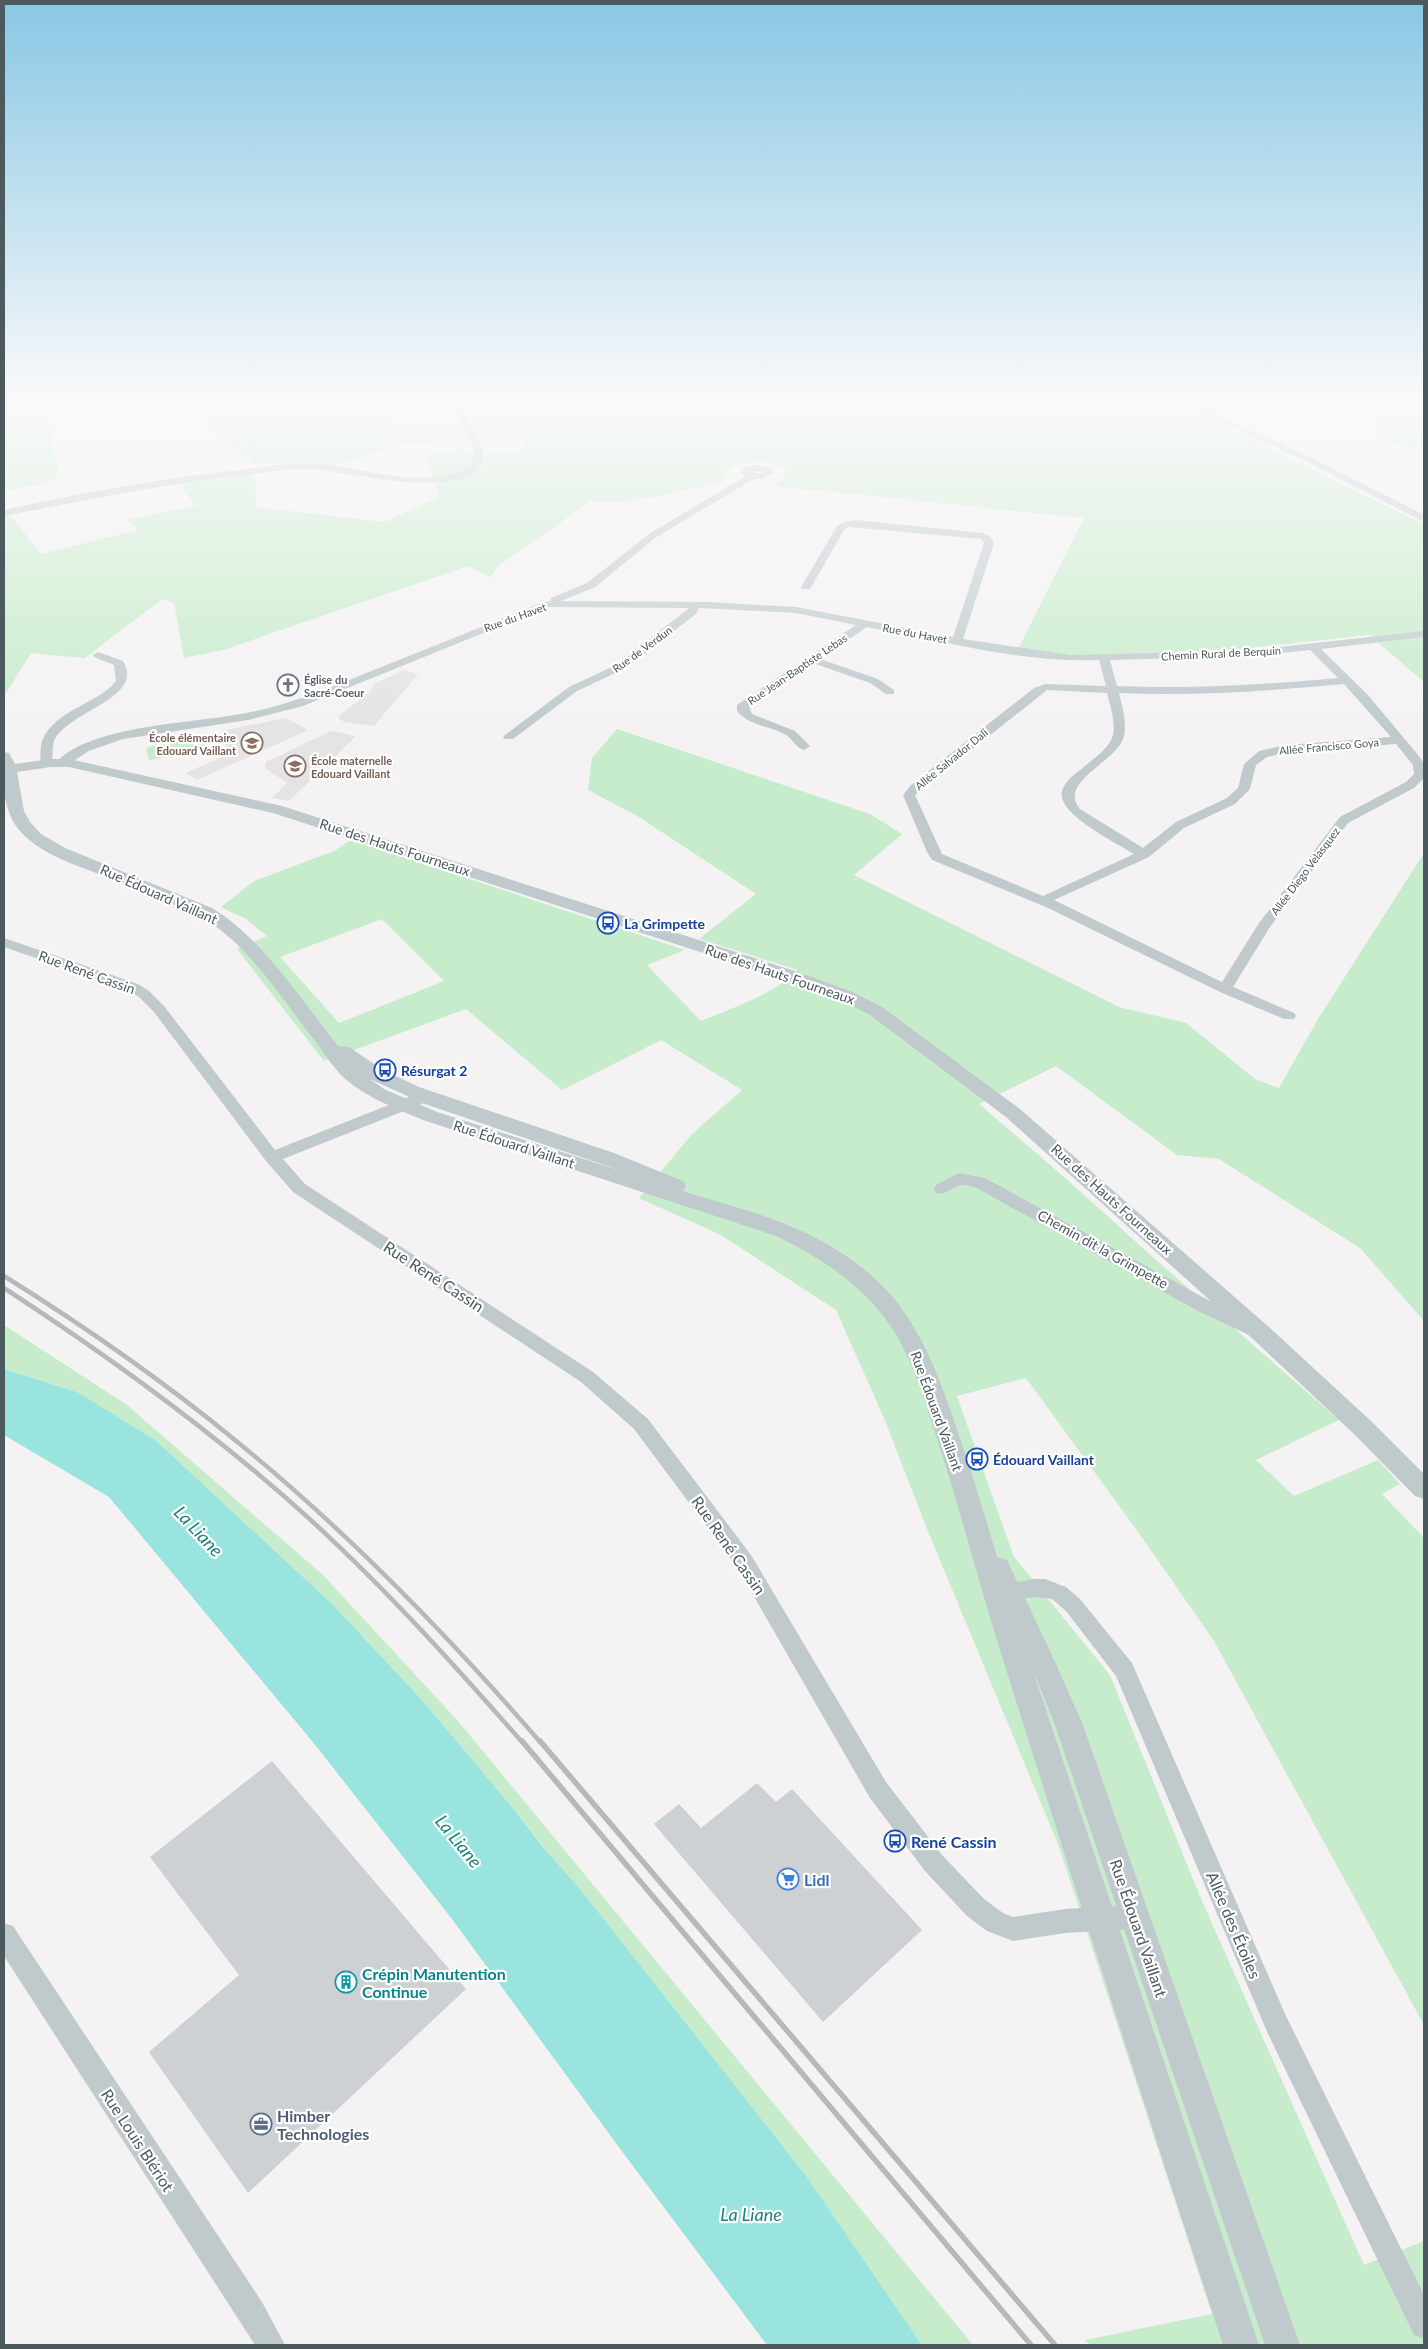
<svg xmlns="http://www.w3.org/2000/svg" width="1428" height="2349" font-family="Lato,sans-serif">
	<style>
		.education { fill: #e5e4e4 }
		.green { fill: #c7eccb; fill-rule: evenodd }
		.water { fill: #99e4de }
		.building { fill: #cdd1d4 }
		.lines { fill: none; stroke-linecap: round; stroke-linejoin: round }
		.minor { fill: #c0cacd; fill-rule: evenodd }
		.tertiary { fill: #c0cacd; fill-rule: evenodd }
		.rail-far1 { stroke: #b5b9bb; stroke-width: 4.5 }
		.rail { stroke: #b5b9bb; stroke-width: 5.5 }
		.labels { text-anchor: middle; dominant-baseline: central; stroke-width: 4.5; stroke-linejoin: round; paint-order: stroke }
		.far-street-label { font-size: 11px; fill: #4c5a5e; stroke: #fff }
		.far-worship-label { font-size: 11px; font-weight: bold; fill: #5b616d; stroke: #fff; text-anchor: start }
		.far-education-label { font-size: 11px; font-weight: bold; fill: #785e54; stroke: #fff; text-anchor: end }
		.street-label { font-size: 14px; fill: #4c5a5e; stroke: #fff }
		.transit-label { font-size: 14px; font-weight: bold; fill: #164399; stroke: #fff; text-anchor: start }
		.near-street-label { font-size: 16px; fill: #4c5a5e; stroke: #fff }
		.near-transit-label { font-size: 16px; font-weight: bold; fill: #164399; stroke: #fff; text-anchor: start }
		.near-shop-label { font-size: 16px; font-weight: bold; fill: #366cbe; stroke: #fff; text-anchor: start }
		.near-culture-label { font-size: 16px; font-weight: bold; fill: #0d838f; stroke: #fff; text-anchor: start }
		.near-service-label { font-size: 16px; font-weight: bold; fill: #4e5e75; stroke: #fff; text-anchor: start }
		.near-water-label { font-size: 18px; font-style: italic; fill: #1b837c; stroke: #fff }
	</style>
	<rect width="100%" height="100%" fill="#f4f2f3"/>
	<g class="education">
		<path d="M 403,670 L 418,674 L 374,726 L 344,722 L 339,718 L 340,715 L 370,692 L 374,684 Z"/>
		<path d="M 286,718 L 308,730 L 197,780 L 185,773 L 227,755 L 222,731 Z"/>
		<path d="M 331,731 L 356,736 L 289,801 L 272,798 L 287,783 L 265,768 L 266,762 Z"/>
	</g>
	<g class="green">
		<path d="M 4,399 L 112,399 L 104,411 L 47,419 L 59,473 L 49,483 L 4,491 Z"/>
		<path d="M 192,399 L 1165,399 L 1424,524 L 1424,682 L 1369,635 L 1232,650 L 1073,655 L 1018,649 L 1084,518 L 774,486 L 785,475 L 787,470 C 769,456 752,462 731,466 L 722,482 L 666,495 L 626,501 L 591,501 L 497,567 L 490,577 L 468,566 L 223,650 L 184,658 L 174,603 L 162,599 L 85,658 L 31,653 L 6,693 L 4,692 L 4,517 L 10,515 L 41,554 L 138,530 L 127,520 L 195,506 L 178,481 L 255,472 L 256,507 L 384,522 L 439,497 L 425,455 L 464,449 L 473,456 L 526,450 L 523,434 L 480,438 L 465,401 L 405,405 L 386,429 L 463,428 L 468,442 L 404,443 L 335,466 L 312,463 L 255,464 L 191,407 Z"/>
		<path d="M 1369,401 L 1424,404 L 1424,447 L 1388,445 Z"/>
		<path d="M 617,729 L 870,814 L 902,834 L 854,875 L 1119,1007 L 1186,1023 L 1255,1079 L 1279,1088 L 1318,1019 L 1424,853 L 1424,1321 L 1360,1248 L 1219,1159 L 1177,1155 L 1056,1066 L 979,1104 L 1063,1176 L 1155,1259 L 1339,1420 L 1256,1460 L 1294,1496 L 1378,1460 L 1400,1484 L 1382,1494 L 1424,1538 L 1424,2025 L 1214,1641 L 1141,1536 L 1026,1378 L 957,1396 L 1014,1557 L 1110,1675 L 1202,1901 L 1364,2265 L 1424,2241 L 1424,2345 L 1090,2345 L 1085,2340 L 1212,2314 L 1058,1844 L 927,1529 L 884,1418 L 836,1310 L 721,1235 L 639,1198 L 692,1134 L 742,1090 L 661,1040 L 562,1090 L 466,1009 L 324,1061 L 237,949 L 267,936 L 246,919 L 221,907 L 254,881 L 334,851 L 351,840 L 685,950 L 647,965 L 701,1021 C 734,1007 773,995 798,970 L 699,939 L 756,894 L 639,817 L 588,790 L 592,758 ZM 382,919 L 444,981 L 339,1023 L 280,957 Z"/>
		<path d="M 197,738 L 201,739 L 205,750 L 202,752 L 149,760 L 146,749 L 148,747 Z"/>
		<path d="M 4,1325 L 127,1405 L 323,1575 L 458,1721 L 973,2345 L 922,2345 L 807,2177 L 507,1801 L 422,1700 L 334,1606 L 77,1392 L 4,1369 Z"/>
	</g>
	<path class="water" d="M 4,1369 L 77,1392 L 155,1440 L 334,1606 L 422,1700 L 507,1801 L 543,1847 L 583,1893 L 807,2177 L 922,2345 L 767,2345 L 618,2146 L 452,1919 L 312,1741 L 109,1497 L 4,1435 Z"/>
	<g class="building">
		<path d="M 272,1761 L 466,1989 L 248,2193 L 149,2052 L 239,1975 L 150,1857 Z"/>
		<path d="M 757,1783 L 776,1802 L 792,1789 L 922,1930 L 823,2022 L 654,1824 L 679,1804 L 701,1828 Z"/>
	</g>
	<g class="lines">
		<g class="minor">
			<path d="M 450,399 L 458,399 L 483,450 L 483,458 L 480,467 C 448,499 359,473 318,470 C 293,468 268,472 243,475 C 162,484 84,501 4,516 L 4,510 C 82,493 160,478 240,470 C 266,467 293,462 319,464 C 369,469 425,491 472,466 L 474,450 Z"/>
			<path d="M 1171,399 L 1182,399 L 1309,456 L 1424,515 L 1424,522 L 1303,460 Z"/>
			<path d="M 757,465 L 771,468 L 774,473 L 761,479 L 754,479 L 655,538 L 595,587 L 561,601 L 709,602 L 796,607 L 953,637 L 984,543 L 981,539 L 849,527 L 844,530 L 810,589 L 802,589 L 801,587 L 837,526 L 844,522 L 856,520 L 983,533 L 991,537 L 994,543 L 963,639 L 1071,655 L 1252,650 L 1424,631 L 1424,637 L 1321,649 L 1367,694 L 1419,756 L 1424,764 L 1424,778 L 1414,788 L 1348,823 L 1270,927 L 1233,987 L 1294,1013 L 1296,1016 L 1294,1019 L 1284,1019 L 1220,992 L 1046,907 L 932,860 L 927,852 L 903,795 L 911,785 L 1034,688 L 1045,684 L 1106,686 L 1099,660 C 1022,663 943,641 867,627 L 820,659 L 878,679 L 894,690 L 894,694 L 886,694 L 870,683 L 813,663 L 749,706 L 752,714 L 795,731 L 810,746 L 804,750 C 796,748 793,739 786,735 C 771,726 749,726 737,711 L 737,705 L 856,625 L 796,613 L 699,608 L 696,614 L 626,668 L 577,691 L 513,739 L 505,739 L 503,737 L 505,735 L 569,687 L 618,664 L 689,608 L 548,607 L 303,706 L 248,720 L 123,739 L 89,751 L 66,766 L 62,767 L 56,763 C 84,728 185,723 228,716 C 282,709 329,688 379,668 C 434,646 488,624 543,602 L 551,601 L 551,598 L 587,583 L 649,534 L 746,476 L 740,473 L 745,467 ZM 751,471 L 764,472 L 758,474 ZM 1310,650 L 1338,678 C 1264,685 1191,689 1117,686 L 1110,660 L 1252,656 ZM 1344,684 L 1391,737 L 1286,745 L 1259,751 L 1244,764 L 1238,788 L 1227,798 L 1176,822 L 1143,848 L 1080,809 C 1057,783 1115,762 1123,739 C 1128,725 1122,706 1119,693 C 1194,696 1269,691 1344,684 ZM 1047,690 L 1107,693 C 1110,706 1117,725 1112,738 C 1108,749 1093,759 1085,766 C 1077,773 1065,780 1062,791 C 1056,814 1117,843 1134,854 L 1043,896 L 942,854 L 915,795 ZM 1396,744 L 1413,765 L 1414,774 L 1406,782 L 1340,817 L 1259,923 L 1222,982 L 1054,900 L 1149,857 L 1184,828 L 1235,804 L 1250,789 L 1256,765 L 1267,757 L 1286,753 Z"/>
			<path d="M 98,652 L 123,661 C 146,698 67,711 54,741 C 52,747 53,757 52,764 L 50,767 L 42,767 L 40,764 C 41,757 40,747 42,741 C 55,709 97,705 116,681 L 114,665 L 94,657 L 93,655 Z"/>
			<path d="M 4,938 L 138,984 L 149,991 L 164,1006 L 275,1150 L 419,1093 L 429,1093 L 432,1097 L 429,1101 L 283,1159 L 305,1184 L 593,1372 L 648,1419 L 751,1555 L 886,1782 L 942,1855 L 984,1899 L 1003,1913 L 1013,1917 L 1065,1909 L 1135,1905 L 1144,1908 L 1147,1917 L 1144,1926 L 1135,1929 L 1065,1933 L 1013,1941 L 987,1931 L 967,1916 L 925,1871 L 870,1798 L 737,1567 L 634,1429 L 581,1382 L 293,1192 L 266,1161 L 154,1012 L 139,997 L 128,990 L 4,947 Z"/>
			<path d="M 959,1173 L 985,1178 L 1210,1301 L 1255,1323 L 1258,1328 L 1255,1333 L 1249,1335 L 1198,1311 L 975,1187 C 971,1186 966,1185 963,1185 C 952,1186 948,1196 936,1193 L 934,1189 L 936,1185 Z"/>
			<path d="M 1033,1579 L 1045,1579 L 1066,1587 L 1080,1599 L 1132,1663 L 1286,2016 L 1424,2295 L 1424,2339 L 1414,2335 L 1268,2034 L 1116,1676 L 1066,1611 L 1052,1599 L 1033,1597 L 1000,1603 L 993,1600 L 990,1594 L 993,1588 Z"/>
			<path d="M 4,1923 L 13,1926 L 262,2302 L 285,2345 L 255,2345 L 4,1956 Z"/>
		</g>
		<path class="tertiary" d="M 4,752 L 9,753 L 15,764 L 51,759 L 69,759 L 282,806 L 798,972 L 855,993 L 882,1007 L 1020,1109 L 1270,1328 L 1371,1421 L 1424,1474 L 1424,1499 L 1415,1496 L 1355,1435 L 1254,1340 L 1006,1117 L 870,1015 L 843,1001 L 786,980 L 273,813 L 69,767 L 51,767 L 17,772 L 24,811 L 30,822 L 41,834 L 65,848 L 212,908 C 262,938 302,1001 338,1046 L 349,1047 L 383,1070 L 419,1087 L 614,1153 L 683,1181 L 686,1186 L 683,1191 C 724,1204 769,1215 808,1234 C 842,1251 876,1274 899,1305 C 928,1344 944,1390 959,1435 C 973,1476 985,1516 997,1557 L 1007,1560 L 1056,1664 L 1083,1725 L 1300,2345 L 1265,2345 L 1055,1725 L 1032,1668 L 1259,2345 L 1223,2345 C 1147,2114 1073,1882 1000,1650 C 978,1580 960,1509 937,1439 C 926,1404 915,1368 897,1336 C 869,1289 824,1259 776,1236 L 423,1120 C 395,1108 367,1098 343,1077 C 333,1067 324,1053 315,1041 C 281,998 249,944 200,916 C 171,903 141,891 112,879 C 80,866 37,855 16,826 C 2,805 2,775 4,752 ZM 370,1079 L 425,1104 L 628,1173 L 437,1112 L 384,1089 Z"/>
		<g class="rail-far1">
			<path d="M 4,1276 C 84,1326 162,1380 235,1440 C 347,1531 447,1634 541,1743"/>
			<path d="M 4,1288 C 113,1359 218,1435 314,1523 C 389,1592 456,1667 523,1743"/>
		</g>
		<g class="rail">
			<path d="M 522,1741 L 1031,2345"/>
			<path d="M 540,1741 L 1055,2345"/>
		</g>
	</g>
	<linearGradient id="sky" x2="0" y2="1"><stop stop-color="#88c7e4"/><stop offset="0.55" stop-color="#faf9fa"/><stop offset="1" stop-color="#faf9fa" stop-opacity="0"/></linearGradient>
	<rect width="1428" height="728" fill="url(#sky)"/>
	<defs>
		<g id="church-ring" transform="scale(1.125)"><circle r="9.5" fill="#fff" stroke="#6b7280" stroke-width="1.5"/><path d="M-1.2-6h2.4v3.5h3.3v2.4h-3.3V6h-2.4V-.1h-3.3v-2.4h3.3Z" fill="#6b7280"/></g>
		<g id="school-ring" transform="scale(1.125)"><circle r="9.5" fill="#fff" stroke="#8d6e63" stroke-width="1.5"/><path d="M0-5L7-2L0 1L-7-2ZM-4 1L0 2.5L4 1V4Q0 6-4 4Z" fill="#8d6e63"/></g>
		<g id="bus-ring" transform="scale(1.125)"><circle r="9.5" fill="#fff" stroke="#1a4fb4" stroke-width="1.5"/><path d="M-5-6H5V4H4V6H2V4H-2V6H-4V4H-5ZM-3.5-4V0h7V-4ZM-3.5 1.2v1.5H-2V1.2ZM2 1.2v1.5H3.5V1.2Z" fill="#1a4fb4"/></g>
		<g id="supermarket-ring" transform="scale(1.125)"><circle r="9.5" fill="#fff" stroke="#3f7fe0" stroke-width="1.5"/><path d="M-6-5.5h2.5l.6 2H6L4.5 2H-2.5L-4.4-4H-6ZM-1.5 3.2a1.3 1.3 0 1 0 .1 0ZM3 3.2a1.3 1.3 0 1 0 .1 0Z" fill="#3f7fe0"/></g>
		<g id="building-ring" transform="scale(1.125)"><circle r="9.5" fill="#fff" stroke="#0f9aa8" stroke-width="1.5"/><path d="M-4-6H4V6H1V3H-1V6H-4ZM-2.5-4.3h1.7v1.8h-1.7ZM.8-4.3h1.7v1.8H.8ZM-2.5-1h1.7V.8h-1.7ZM.8-1h1.7V.8H.8Z" fill="#0f9aa8"/></g>
		<g id="office-ring" transform="scale(1.125)"><circle r="9.5" fill="#fff" stroke="#5c6f8a" stroke-width="1.5"/><path d="M-6-3h4V-5.5h4V-3h4V5H-6ZM-1-4.5V-3h2v-1.5ZM-6 0V1H6V0Z" fill="#5c6f8a"/></g>
	</defs>
	<g fill-rule="evenodd">
		<use href="#church-ring" x="288" y="685"/>
		<use href="#school-ring" x="252" y="743"/>
		<use href="#school-ring" x="295" y="766"/>
		<use href="#bus-ring" x="608" y="923"/>
		<use href="#bus-ring" x="385" y="1070"/>
		<use href="#bus-ring" x="977" y="1459"/>
		<use href="#bus-ring" x="895" y="1841"/>
		<use href="#supermarket-ring" x="788" y="1879"/>
		<use href="#building-ring" x="346" y="1982"/>
		<use href="#office-ring" x="261" y="2124"/>
	</g>
	<g class="labels">
		<g class="far-street-label">
			<text transform="translate(515 617) rotate(-20)">Rue du Havet</text>
			<text transform="translate(915 633) rotate(11)">Rue du Havet</text>
			<text transform="translate(642 649) rotate(-36)">Rue de Verdun</text>
			<text transform="translate(1221 653) rotate(-3)">Chemin Rural de Berquin</text>
			<text transform="translate(797 669) rotate(-34)">Rue Jean-Baptiste Lebas</text>
			<text transform="translate(1329 746) rotate(-5)">Allée Francisco Goya</text>
			<text transform="translate(951 759) rotate(-39)">Allée Salvador Dali</text>
			<text transform="translate(1305 871) rotate(-53)">Allée Diego Velasquez</text>
		</g>
		<g class="far-worship-label">
			<text x="304" y="679">Église du<tspan x="304" dy="13">Sacré-Coeur</tspan></text>
		</g>
		<g class="far-education-label">
			<text x="236" y="737">École élémentaire<tspan x="236" dy="13">Edouard Vaillant</tspan></text>
			<text x="311" y="760" text-anchor="start">École maternelle<tspan x="311" dy="13">Edouard Vaillant</tspan></text>
		</g>
		<g class="street-label">
			<text transform="translate(395 847) rotate(18)">Rue des Hauts Fourneaux</text>
			<text transform="translate(159 894) rotate(24)">Rue Édouard Vaillant</text>
			<text transform="translate(87 972) rotate(20)">Rue René Cassin</text>
			<text transform="translate(780 974) rotate(19)">Rue des Hauts Fourneaux</text>
			<text transform="translate(514 1144) rotate(18)">Rue Édouard Vaillant</text>
			<text transform="translate(1112 1199) rotate(42)">Rue des Hauts Fourneaux</text>
			<text transform="translate(1103 1249) rotate(29)">Chemin dit la Grimpette</text>
			<text transform="translate(937 1411) rotate(70)">Rue Édouard Vaillant</text>
		</g>
		<g class="transit-label">
			<text x="624" y="923">La Grimpette</text>
			<text x="401" y="1070">Résurgat 2</text>
			<text x="993" y="1459">Édouard Vaillant</text>
		</g>
		<g class="near-street-label">
			<text transform="translate(434 1276) rotate(33)">Rue René Cassin</text>
			<text transform="translate(729 1545) rotate(55)">Rue René Cassin</text>
			<text transform="translate(1234 1925) rotate(67)">Allée des Étoiles</text>
			<text transform="translate(1139 1928) rotate(71)">Rue Édouard Vaillant</text>
			<text transform="translate(138 2140) rotate(57)">Rue Louis Blériot</text>
		</g>
		<g class="near-transit-label">
			<text x="911" y="1841">René Cassin</text>
		</g>
		<g class="near-shop-label">
			<text x="804" y="1879">Lidl</text>
		</g>
		<g class="near-culture-label">
			<text x="362" y="1973">Crépin Manutention<tspan x="362" dy="18">Continue</tspan></text>
		</g>
		<g class="near-service-label">
			<text x="277" y="2115">Himber<tspan x="277" dy="18">Technologies</tspan></text>
		</g>
		<g class="near-water-label">
			<text transform="translate(199 1531) rotate(47)">La Liane</text>
			<text transform="translate(459 1841) rotate(51)">La Liane</text>
			<text x="751" y="2214">La Liane</text>
		</g>
	</g>
	<rect width="1428" height="2349" fill="none" stroke="#4c5a5e" stroke-width="10"/>
</svg>
